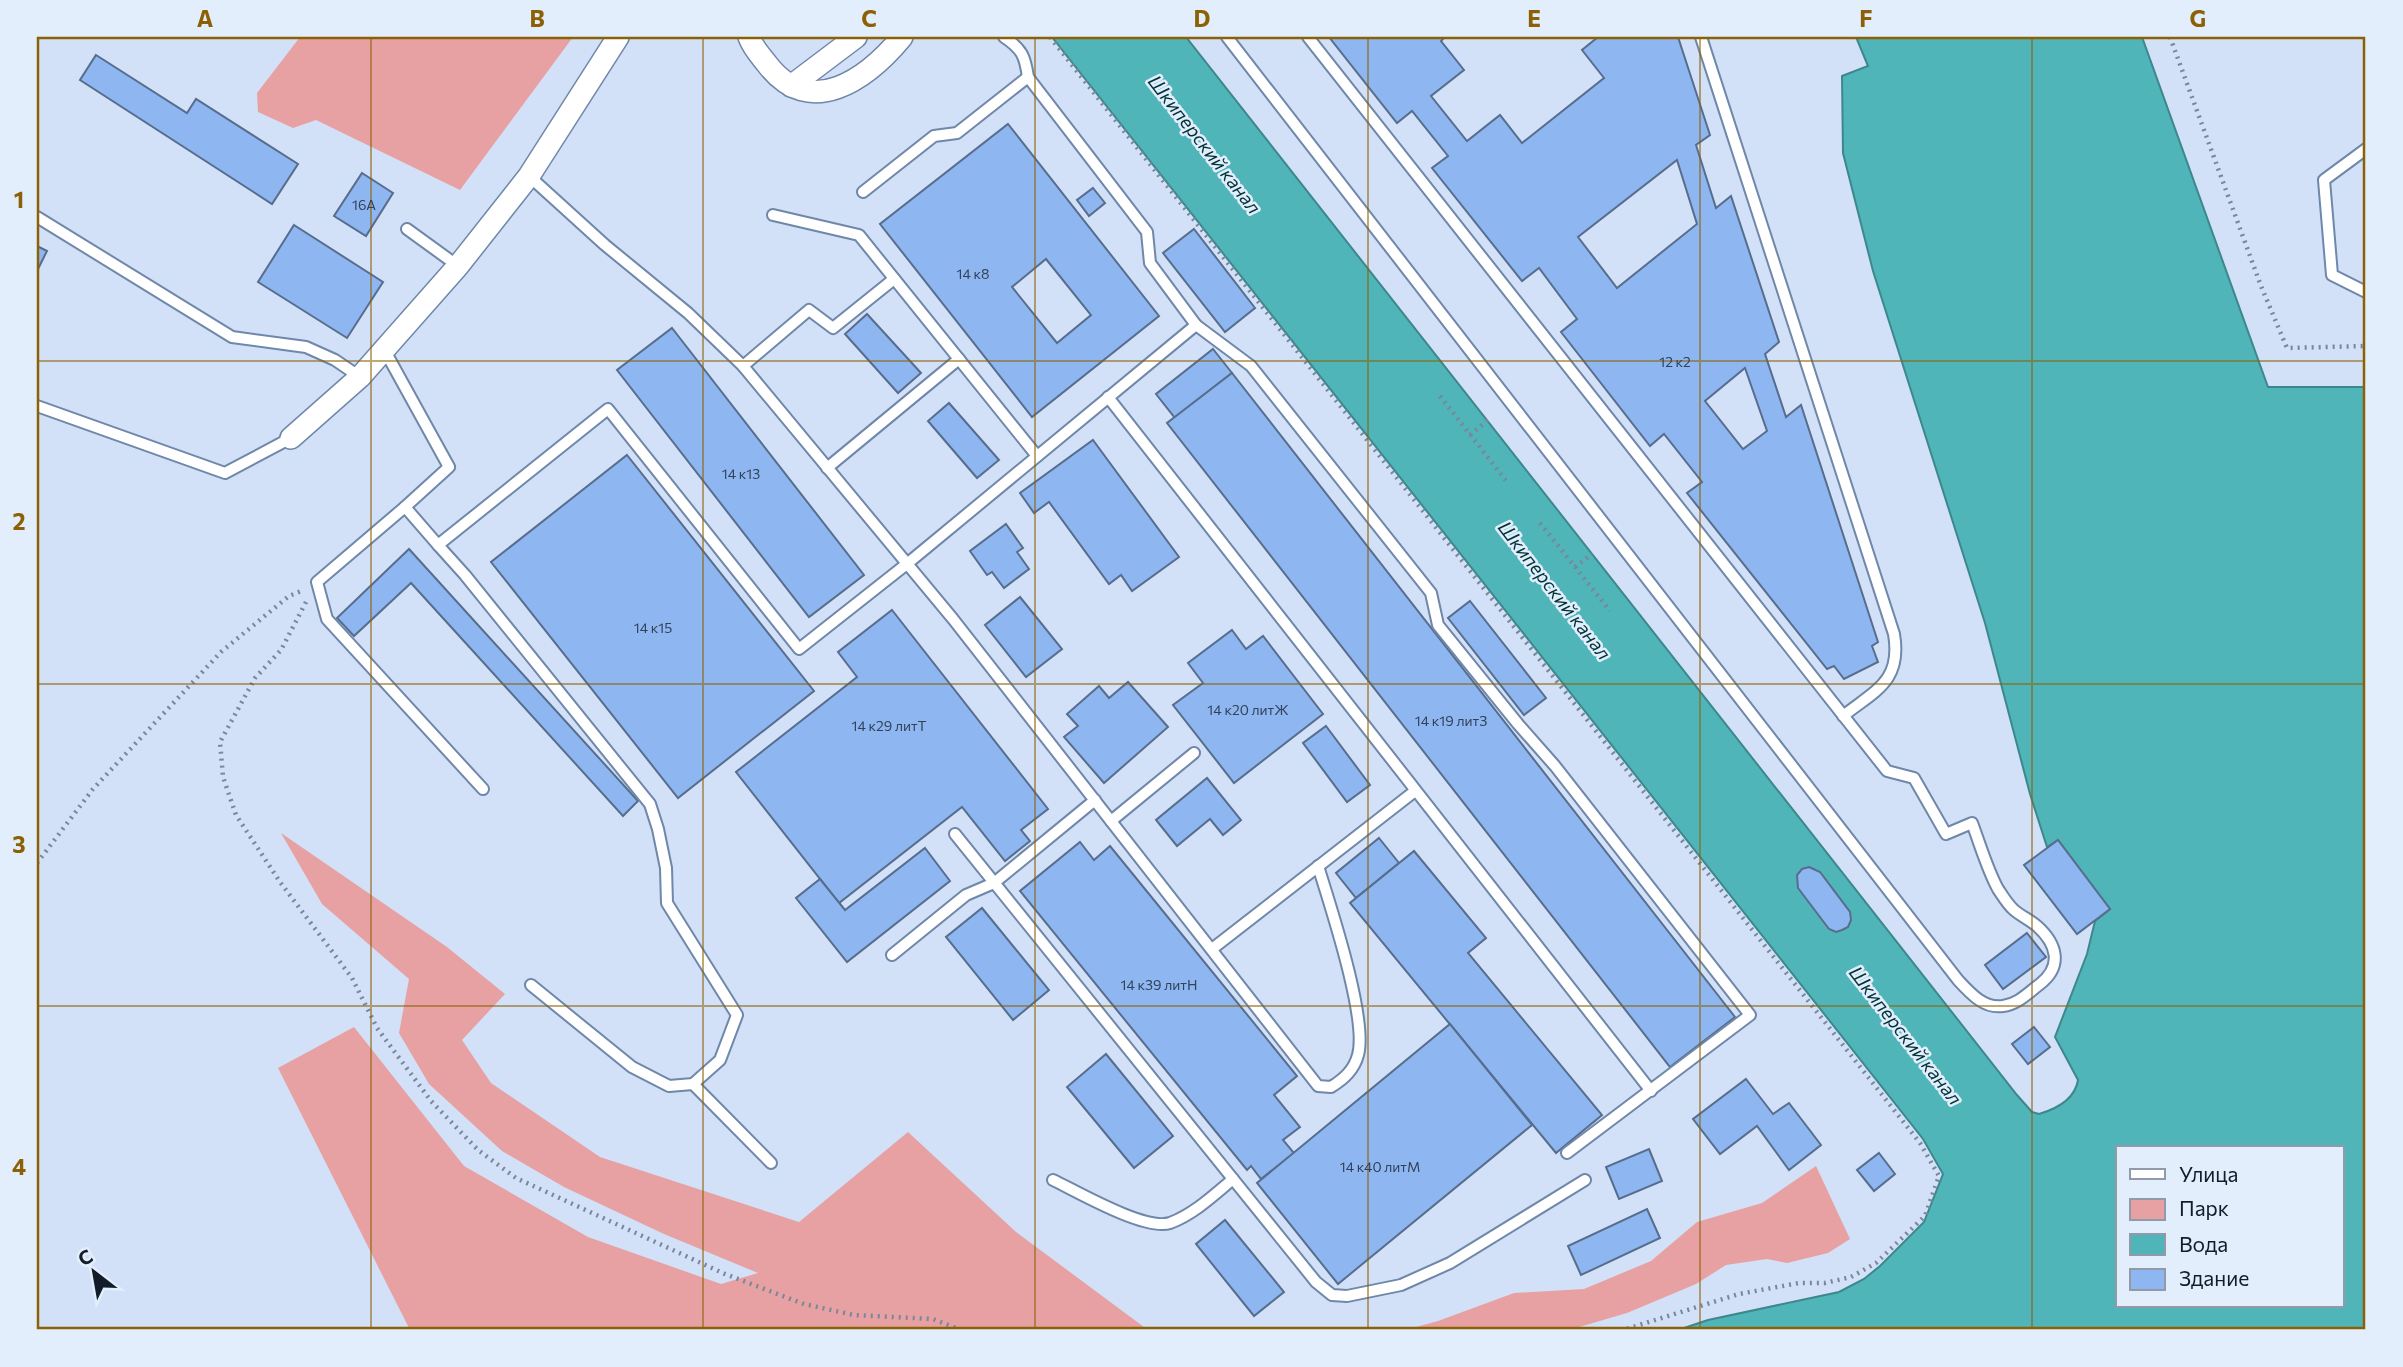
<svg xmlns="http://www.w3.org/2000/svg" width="2403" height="1367" font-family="Commissioner,sans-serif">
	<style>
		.green { fill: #e7a1a2 }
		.water { fill: #4fb5b8; stroke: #3d878d; stroke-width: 2; fill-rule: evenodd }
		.building { fill: #8eb6f0; stroke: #576d8e; stroke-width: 2; fill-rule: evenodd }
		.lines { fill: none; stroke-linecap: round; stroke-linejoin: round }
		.lane-casing { stroke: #6f87a9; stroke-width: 14 }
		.street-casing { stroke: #6f87a9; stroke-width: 24 }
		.path { stroke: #7a8699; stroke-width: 4.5; stroke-dasharray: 2 5; stroke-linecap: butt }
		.lane { stroke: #fff; stroke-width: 10 }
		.street { stroke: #fff; stroke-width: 21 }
		.grid { fill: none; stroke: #8c6105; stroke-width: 2; stroke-opacity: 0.55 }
		.labels { text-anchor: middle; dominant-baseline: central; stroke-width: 5; stroke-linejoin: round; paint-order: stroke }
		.number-label { font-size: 14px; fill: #32425b }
		.water-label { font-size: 19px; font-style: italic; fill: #003335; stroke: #e3eefd }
		.neatline { fill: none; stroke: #8c6105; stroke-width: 2.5 }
		.grid-label { font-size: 23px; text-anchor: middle; font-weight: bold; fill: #8c6105 }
	</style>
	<rect width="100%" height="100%" fill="#d2e1f8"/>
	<g class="green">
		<path d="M 300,37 L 573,37 L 460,190 L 316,120 L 293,128 L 258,112 L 257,93 Z"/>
		<path d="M 281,833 L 447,947 L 505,994 L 462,1040 L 491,1083 L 600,1157 L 799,1222 L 908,1132 L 1016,1232 L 1148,1330 L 410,1330 L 278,1068 L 354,1027 L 464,1166 L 588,1237 L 721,1284 L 758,1273 L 664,1234 L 564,1187 L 502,1151 L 429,1084 L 399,1033 L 409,979 L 322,904 Z"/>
		<path d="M 1816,1166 L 1850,1239 L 1828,1253 L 1787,1263 L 1767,1259 L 1726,1265 L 1696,1284 L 1627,1313 L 1569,1330 L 1405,1330 L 1438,1321 L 1514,1293 L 1584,1289 L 1651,1261 L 1697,1222 L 1762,1203 Z"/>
	</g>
	<path class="water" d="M 1052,37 L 1186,37 L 2017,1095 L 2032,1112 L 2039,1114 C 2056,1109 2075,1099 2078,1080 L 2055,1037 L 2087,954 L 2095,921 L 2110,909 L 2058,840 L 2047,847 L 2030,794 L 1985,623 L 1873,271 L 1843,153 L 1842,76 L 1868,66 L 1856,37 L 2142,37 L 2268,387 L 2366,387 L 2366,1330 L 1678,1330 L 1708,1320 L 1839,1292 L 1864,1279 L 1880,1266 L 1924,1222 L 1943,1174 L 1923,1139 ZM 2118,1148 L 2342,1148 L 2342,1306 L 2118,1306 Z"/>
	<g class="building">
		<path d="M 1329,37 L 1445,37 L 1441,41 L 1464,70 L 1431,96 L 1467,141 L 1500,115 L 1522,143 L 1604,78 L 1582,50 L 1598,37 L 1678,37 L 1710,135 L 1696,145 L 1716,208 L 1731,196 L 1779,342 L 1765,354 L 1786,417 L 1801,405 L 1878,642 L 1872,646 L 1878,662 L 1844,679 L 1834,666 L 1827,669 L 1687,493 L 1702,482 L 1664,434 L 1650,446 L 1561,332 L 1577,319 L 1539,268 L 1522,281 L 1432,168 L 1448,156 L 1412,111 L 1397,123 ZM 1677,160 L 1697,224 L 1617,288 L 1578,237 ZM 1745,368 L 1767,431 L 1743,449 L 1705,401 Z"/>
		<path d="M 96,55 L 187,113 L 196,99 L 298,164 L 272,204 L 80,80 Z"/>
		<path d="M 1008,124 L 1159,316 L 1032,417 L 880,224 ZM 1046,259 L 1091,315 L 1057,343 L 1012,287 Z"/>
		<path d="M 362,173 L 393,193 L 366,236 L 334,216 Z"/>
		<path d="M 1093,188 L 1105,203 L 1089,216 L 1077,200 Z"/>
		<path d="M 294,225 L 383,282 L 347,338 L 258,282 Z"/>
		<path d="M 1194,229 L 1255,308 L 1225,332 L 1163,253 Z"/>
		<path d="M 37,246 L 47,251 L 37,271 Z"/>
		<path d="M 867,314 L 921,373 L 898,393 L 845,334 Z"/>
		<path d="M 672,328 L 864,575 L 809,617 L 617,370 Z"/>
		<path d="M 1213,349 L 1232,373 L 1175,418 L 1156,394 Z"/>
		<path d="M 1232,373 L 1735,1017 L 1670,1067 L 1167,423 Z"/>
		<path d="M 949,403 L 999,460 L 977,478 L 928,421 Z"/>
		<path d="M 1093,440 L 1179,557 L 1132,591 L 1121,575 L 1109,584 L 1049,502 L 1034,513 L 1020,493 Z"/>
		<path d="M 627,455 L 814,691 L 678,798 L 491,562 Z"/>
		<path d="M 1006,524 L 1023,548 L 1017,552 L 1029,569 L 1004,588 L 992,572 L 987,575 L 970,551 Z"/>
		<path d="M 409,549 L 638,801 L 623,816 L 411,583 L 354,636 L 337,618 Z"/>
		<path d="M 1020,597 L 1062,649 L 1026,677 L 985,625 Z"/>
		<path d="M 1470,601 L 1546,698 L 1524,715 L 1448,618 Z"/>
		<path d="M 892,610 L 1048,809 L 1021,830 L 1030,841 L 1005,861 L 962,807 L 839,903 L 736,772 L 857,677 L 838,652 Z"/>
		<path d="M 1232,630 L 1246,649 L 1263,636 L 1323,714 L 1234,783 L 1173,705 L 1203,683 L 1188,663 Z"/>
		<path d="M 1128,682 L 1168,727 L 1104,783 L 1064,737 L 1078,726 L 1067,714 L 1099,686 L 1109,698 Z"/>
		<path d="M 1326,726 L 1370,785 L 1347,802 L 1303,743 Z"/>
		<path d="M 1207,778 L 1241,820 L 1223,835 L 1210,819 L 1177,846 L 1156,820 Z"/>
		<path d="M 1379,838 L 1399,863 L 1356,898 L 1336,873 Z"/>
		<path d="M 2058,840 L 2110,909 L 2077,934 L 2024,865 Z"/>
		<path d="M 1080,842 L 1094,860 L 1110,846 L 1297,1076 L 1274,1095 L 1300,1127 L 1283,1140 L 1294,1153 L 1261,1179 L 1251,1166 L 1247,1170 L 1020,891 Z"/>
		<path d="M 925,848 L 950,881 L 847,962 L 796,898 L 820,879 L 845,910 Z"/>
		<path d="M 1414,851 L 1486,938 L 1468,953 L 1602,1115 L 1556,1153 L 1350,903 Z"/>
		<path d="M 1809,867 L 1820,872 L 1850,912 L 1851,920 L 1848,927 L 1842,930 L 1836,932 L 1829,929 L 1798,888 L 1797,875 L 1802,869 Z"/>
		<path d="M 982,908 L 1049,990 L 1013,1020 L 946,937 Z"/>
		<path d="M 2027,933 L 2046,957 L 2003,989 L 1985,965 Z"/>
		<path d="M 1450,1024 L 1532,1125 L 1338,1284 L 1257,1183 Z"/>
		<path d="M 2034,1027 L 2050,1047 L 2028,1064 L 2012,1044 Z"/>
		<path d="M 1106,1054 L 1173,1136 L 1134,1168 L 1067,1087 Z"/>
		<path d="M 1746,1079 L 1773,1114 L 1789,1103 L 1821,1145 L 1789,1170 L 1757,1126 L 1720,1154 L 1693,1119 Z"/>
		<path d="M 1649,1149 L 1662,1181 L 1619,1199 L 1606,1167 Z"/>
		<path d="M 1879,1153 L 1895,1174 L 1874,1191 L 1857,1170 Z"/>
		<path d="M 1647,1209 L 1660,1238 L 1581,1275 L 1568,1246 Z"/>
		<path d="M 1225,1220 L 1284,1292 L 1254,1316 L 1196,1244 Z"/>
	</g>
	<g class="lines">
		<g class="lane-casing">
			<g id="lane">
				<path d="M 1004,37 C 1022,49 1025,56 1028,77 L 1147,232 L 1150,263 L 1196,325 L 1251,366 L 1431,593 L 1438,625 L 1518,724 L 1555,766 L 1750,1015 L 1567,1153"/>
				<path d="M 1227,37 L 1958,980 C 1970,993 1984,1009 2003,1006 C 2018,1004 2028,993 2040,984 C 2063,966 2057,944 2037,926 C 2030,920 2021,916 2014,910 C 2008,905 2002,895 1998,889 C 1987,869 1980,844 1972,823 L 1946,834 L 1914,778 L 1887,771 L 1308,37"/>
				<path d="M 1701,37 L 1894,634 C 1902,681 1876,690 1843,716"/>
				<path d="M 2366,149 L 2324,180 L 2332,275 L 2366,292"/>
				<path d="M 529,176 L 605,245 L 688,313 L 743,366 L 953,619 L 1318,1086 L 1331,1087 C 1344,1079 1354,1070 1358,1055 C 1368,1019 1330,905 1318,866"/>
				<path d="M 863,192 L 934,136 L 957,133 L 1028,77"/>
				<path d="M 773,215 L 859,235 L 1037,456"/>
				<path d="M 37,217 L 232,337 L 306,347 L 335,360 L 360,377"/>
				<path d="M 407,229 L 458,266"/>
				<path d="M 385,351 L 449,467 L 405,507"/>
				<path d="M 743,366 L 809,310 L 833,328 L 894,279"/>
				<path d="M 1108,397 L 1651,1091"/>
				<path d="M 37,406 L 225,473 L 291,438"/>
				<path d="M 827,468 L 959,359"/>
				<path d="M 438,545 L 465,575 L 650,804 L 658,829 L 666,868 L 667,903 L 737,1015 L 720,1060 L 693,1084 L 669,1086 L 632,1067 L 531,985"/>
				<path d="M 483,789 L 327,619 L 317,582 L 405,507 L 438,545 L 608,409 L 799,649 L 908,563 L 1196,325"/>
				<path d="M 1111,821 L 1194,753"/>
				<path d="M 955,834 L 1316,1282 L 1332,1295 L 1347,1296 L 1401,1285 L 1450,1263 L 1585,1180"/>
				<path d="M 1212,949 L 1415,791"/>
				<path d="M 892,955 L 966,895 L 994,883 L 1095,800"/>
				<path d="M 693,1084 L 771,1163"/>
				<path d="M 1053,1180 C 1078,1192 1145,1231 1170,1223 C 1194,1214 1214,1195 1233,1179"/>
			</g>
		</g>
		<g class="street-casing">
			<g id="street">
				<path d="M 749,37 C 753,48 760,55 767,64 C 810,121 867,79 902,37"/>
				<path d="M 791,86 L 856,37"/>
				<path d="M 291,438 L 360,377 L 458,266 L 529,176 L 618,37"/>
			</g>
		</g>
		<g class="path">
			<path d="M 1050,37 L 1920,1143 L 1939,1176 L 1925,1216 L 1876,1263 L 1851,1277 L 1825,1283 L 1799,1283 L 1739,1294 L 1623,1330"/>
			<path d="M 2170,37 L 2261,286 L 2287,348 L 2366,346"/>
			<path d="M 1440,396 L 1507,482"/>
			<path d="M 1470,435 L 1488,420"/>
			<path d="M 1540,523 L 1610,611"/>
			<path d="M 1575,567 L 1592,554"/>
			<path d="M 306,602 L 281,650 L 255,678 L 220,742 L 223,777 L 236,815 L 280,882 L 352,978 L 377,1028 L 431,1101 L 478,1150 L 516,1178 L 725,1274 L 804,1304 L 854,1315 L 933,1319 L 961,1330"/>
			<path d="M 37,863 L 93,789 L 221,652 L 289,596 L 304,590"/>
		</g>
		<use href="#lane" class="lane"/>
		<use href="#street" class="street"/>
	</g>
	<path class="grid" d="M 371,37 L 371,1330M 703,37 L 703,1330M 1035,37 L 1035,1330M 1368,37 L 1368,1330M 1700,37 L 1700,1330M 2032,37 L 2032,1330M 37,361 L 2366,361M 37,684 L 2366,684M 37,1006 L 2366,1006"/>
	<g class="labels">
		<g class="number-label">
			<text x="364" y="204">16А</text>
			<text x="973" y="273">14 к8</text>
			<text x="1675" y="361">12 к2</text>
			<text x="741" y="473">14 к13</text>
			<text x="653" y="627">14 к15</text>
			<text x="1248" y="709">14 к20 литЖ</text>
			<text x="1451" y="720">14 к19 литЗ</text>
			<text x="889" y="725">14 к29 литТ</text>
			<text x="1159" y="984">14 к39 литН</text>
			<text x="1380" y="1166">14 к40 литМ</text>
		</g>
		<g class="water-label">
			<text transform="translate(1205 144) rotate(52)">Шкиперский канал</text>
			<text transform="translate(1555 590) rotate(52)">Шкиперский канал</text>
			<text transform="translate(1906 1035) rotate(52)">Шкиперский канал</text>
		</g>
	</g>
	<rect width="2403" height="1367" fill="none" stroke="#e3eefd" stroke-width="77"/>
	<rect x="2116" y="1146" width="228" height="161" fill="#e3eefd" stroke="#909aa8" stroke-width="2"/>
	<rect x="2130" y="1169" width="35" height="10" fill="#ffffff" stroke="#909aa8" stroke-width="2"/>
	<text x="2179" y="1182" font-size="21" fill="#131c29">Улица</text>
	<rect x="2130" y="1199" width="35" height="21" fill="#e7a1a2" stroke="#909aa8" stroke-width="2"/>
	<text x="2179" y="1216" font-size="21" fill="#131c29">Парк</text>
	<rect x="2130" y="1234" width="35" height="21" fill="#4fb5b8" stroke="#909aa8" stroke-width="2"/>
	<text x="2179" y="1252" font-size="21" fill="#131c29">Вода</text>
	<rect x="2130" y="1269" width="35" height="21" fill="#8eb6f0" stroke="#909aa8" stroke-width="2"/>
	<text x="2179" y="1286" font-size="21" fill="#131c29">Здание</text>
	<g transform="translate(94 1272) rotate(329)" stroke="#e3eefd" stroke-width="5" paint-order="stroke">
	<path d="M0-5L12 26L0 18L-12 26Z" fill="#131c29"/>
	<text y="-10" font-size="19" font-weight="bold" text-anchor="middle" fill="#131c29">С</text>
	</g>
	<rect x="38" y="38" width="2326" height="1290" class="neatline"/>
	<g class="grid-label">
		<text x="205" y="27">A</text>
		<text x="537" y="27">B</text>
		<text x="869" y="27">C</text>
		<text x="1202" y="27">D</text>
		<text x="1534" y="27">E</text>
		<text x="1866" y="27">F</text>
		<text x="2198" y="27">G</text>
		<text x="19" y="208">1</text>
		<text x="19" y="530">2</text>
		<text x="19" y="853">3</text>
		<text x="19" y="1175">4</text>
	</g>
</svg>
